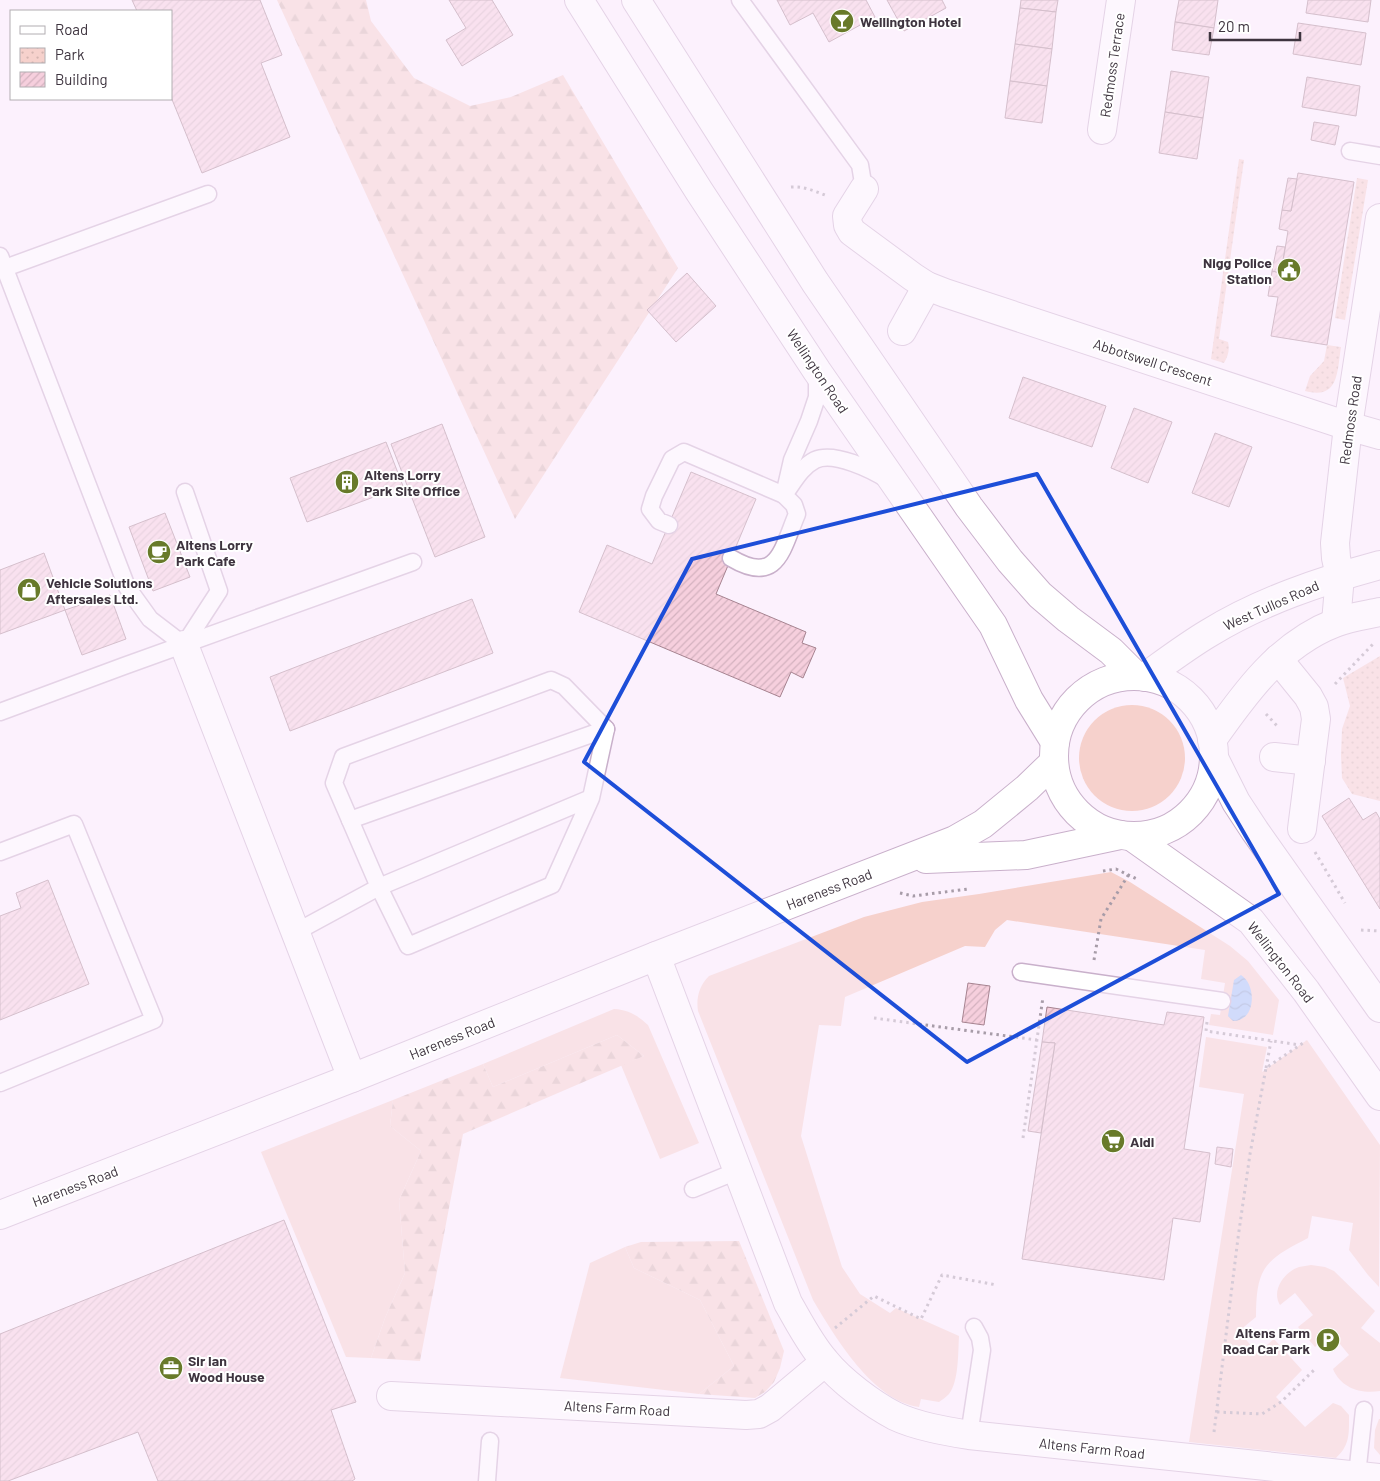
<svg xmlns="http://www.w3.org/2000/svg" width="1380" height="1481" font-family="Barlow,sans-serif">
	<style>
		.grass { fill: #f6d1cc }
		.forest { fill: url(#forest-firs) }
		.park { fill: url(#park-dots) }
		.water { fill: url(#water-waves) }
		.building { fill: url(#building-hatch); stroke: #a68390 }
		.lines { fill: none; stroke-linecap: round; stroke-linejoin: round }
		.service-casing { stroke: #c9b0cb; stroke-width: 19 }
		.minor-casing { stroke: #c9b0cb; stroke-width: 30 }
		.tertiary-casing { stroke: #c9b0cb; stroke-width: 30 }
		.secondary-casing { stroke: #c9b0cb; stroke-width: 30 }
		.primary-casing { stroke: #c9b0cb; stroke-width: 30 }
		.path { stroke: #a79ca8; stroke-width: 3; stroke-dasharray: 2.5 4; stroke-linecap: butt }
		.service { stroke: #fff; stroke-width: 16 }
		.minor { stroke: #fff; stroke-width: 28 }
		.tertiary { stroke: #fff; stroke-width: 28 }
		.secondary { stroke: #fff; stroke-width: 28 }
		.primary { stroke: #fff; stroke-width: 28 }
		.marked { fill: none; stroke: #1d4ed8; stroke-width: 4; stroke-linejoin: round }
		.labels { text-anchor: middle; dominant-baseline: central; stroke-width: 4; stroke-linejoin: round; paint-order: stroke }
		.poi-label { font-size: 14px; font-weight: bold; fill: #3e343f; stroke: #fff; text-anchor: start }
		.street-label { font-size: 14px; fill: #3e343f; stroke: #fff }
	</style>
	<defs>
		<pattern id="forest-firs" width="22" height="20" patternUnits="userSpaceOnUse" patternTransform="scale(1.25)"><rect width="22" height="20" fill="#f6d1cc"/><path d="M5 1l3.5 6h-7zM16 11l3.5 6h-7z" fill="#d4b4b0"/></pattern>
		<pattern id="park-dots" width="8" height="8" patternUnits="userSpaceOnUse" patternTransform="scale(1.25)"><rect width="8" height="8" fill="#f6d1cc"/><path d="M2 2h.1M6 6h.1" fill="none" stroke="#d4b4b0" stroke-width="1.8" stroke-linecap="round"/></pattern>
		<pattern id="water-waves" width="16" height="10" patternUnits="userSpaceOnUse" patternTransform="scale(1.25)"><rect width="16" height="10" fill="#9ec0f8"/><path d="M0 5q4-4 8 0t8 0" fill="none" stroke="#829dca"/></pattern>
		<pattern id="building-hatch" width="6" height="6" patternUnits="userSpaceOnUse" patternTransform="scale(1.25)"><rect width="6" height="6" fill="#f6cfdd"/><path d="M-1 1l2-2M0 6l6-6M5 7l2-2" fill="none" stroke="#d4b2bf"/></pattern>
	</defs>
	<rect width="100%" height="100%" fill="#fcf1fd"/>
	<g class="grass">
		<circle cx="1132" cy="758" r="53"/>
		<path d="M 1111,872 L 1130,882 L 1230,946 L 1248,961 L 1279,1000 L 1273,1035 L 1209,1025 L 1211,1014 L 1220,1015 L 1225,983 L 1201,979 L 1205,950 L 1007,920 L 995,930 L 985,947 L 965,946 L 845,997 L 841,1026 L 819,1025 L 801,1136 L 842,1267 L 860,1294 L 890,1313 L 896,1308 L 959,1336 C 958,1352 959,1381 949,1394 C 946,1397 942,1400 939,1402 L 921,1399 L 919,1407 C 873,1401 835,1337 813,1300 L 698,1011 C 696,998 699,986 709,976 L 864,917 L 922,902 L 979,894 Z"/>
		<path d="M 614,1009 C 629,1010 637,1015 648,1025 L 699,1143 L 660,1159 L 621,1065 L 644,1056 L 617,1035 L 493,1087 L 483,1064 Z"/>
		<path d="M 1206,1037 L 1267,1047 L 1262,1072 L 1307,1040 L 1380,1145 L 1379,1287 L 1368,1275 L 1349,1250 L 1353,1223 L 1312,1216 L 1308,1238 C 1266,1260 1256,1266 1256,1317 L 1239,1331 L 1257,1353 L 1274,1339 L 1302,1370 L 1276,1397 L 1305,1427 L 1333,1403 L 1341,1406 L 1349,1415 C 1349,1434 1350,1445 1336,1458 L 1189,1442 L 1244,1094 L 1199,1087 Z"/>
		<path d="M 393,1100 L 390,1126 L 421,1151 L 399,1200 L 405,1273 L 385,1318 L 371,1358 L 346,1357 L 261,1152 Z"/>
		<path d="M 625,1247 L 634,1268 L 700,1300 L 734,1366 L 699,1394 L 560,1378 L 590,1263 Z"/>
		<path d="M 1311,1265 L 1325,1267 L 1334,1271 L 1375,1311 L 1361,1328 L 1380,1343 L 1380,1391 C 1360,1394 1341,1388 1333,1369 L 1349,1355 L 1331,1333 L 1315,1347 L 1298,1327 L 1313,1315 L 1295,1293 L 1280,1305 C 1271,1291 1284,1272 1299,1267 C 1303,1266 1307,1266 1311,1265 Z"/>
		<path d="M 1379,1419 L 1380,1419 L 1380,1455 L 1374,1448 L 1375,1430 Z"/>
	</g>
	<g class="forest">
		<path d="M 277,0 L 366,0 L 371,21 L 414,78 L 470,106 L 511,97 L 563,75 L 678,268 L 515,519 Z"/>
		<path d="M 617,1035 L 644,1056 L 463,1134 L 420,1361 L 371,1358 L 385,1318 L 405,1273 L 399,1200 L 421,1151 L 390,1126 L 393,1100 L 483,1064 L 493,1087 Z"/>
		<path d="M 739,1241 L 784,1351 L 780,1368 L 774,1382 L 765,1392 L 755,1398 L 699,1394 L 734,1366 L 700,1300 L 634,1268 L 625,1247 L 641,1242 Z"/>
	</g>
	<g class="park">
		<path d="M 1239,159 L 1244,160 L 1219,339 L 1228,342 C 1230,350 1228,356 1224,363 L 1211,359 Z"/>
		<path d="M 1357,178 L 1368,180 L 1345,320 L 1335,318 Z"/>
		<path d="M 1327,345 L 1341,347 C 1337,372 1339,400 1305,391 L 1310,376 L 1324,361 Z"/>
		<path d="M 1380,656 L 1380,801 L 1352,794 L 1342,778 L 1341,755 L 1342,729 L 1350,706 L 1343,678 Z"/>
	</g>
	<path class="water" d="M 1241,975 C 1257,985 1256,1021 1233,1021 L 1228,1016 L 1234,980 Z"/>
	<g class="building">
		<path d="M 132,0 L 260,0 L 282,55 L 261,63 L 290,137 L 202,173 L 171,97 L 171,11 L 137,11 Z"/>
		<path d="M 449,0 L 492,0 L 513,35 L 462,66 L 446,40 L 466,28 Z"/>
		<path d="M 777,0 L 866,0 L 875,17 L 829,42 L 813,13 L 790,25 Z"/>
		<path d="M 887,0 L 942,0 L 946,8 L 904,31 Z"/>
		<path d="M 1021,0 L 1058,0 L 1056,12 L 1020,8 Z"/>
		<path d="M 1179,0 L 1218,0 L 1214,28 L 1175,22 Z"/>
		<path d="M 1308,0 L 1371,0 L 1368,22 L 1306,13 Z"/>
		<path d="M 1020,8 L 1056,12 L 1052,49 L 1015,44 Z"/>
		<path d="M 1175,22 L 1214,28 L 1209,55 L 1172,50 Z"/>
		<path d="M 1298,23 L 1366,33 L 1361,65 L 1293,54 Z"/>
		<path d="M 1015,44 L 1052,49 L 1047,86 L 1010,81 Z"/>
		<path d="M 1171,71 L 1209,77 L 1203,118 L 1165,112 Z"/>
		<path d="M 1307,77 L 1360,86 L 1356,116 L 1302,107 Z"/>
		<path d="M 1010,81 L 1047,86 L 1042,123 L 1005,118 Z"/>
		<path d="M 1165,112 L 1203,118 L 1197,159 L 1159,153 Z"/>
		<path d="M 1314,122 L 1339,126 L 1335,145 L 1311,140 Z"/>
		<path d="M 1298,173 L 1354,182 L 1327,345 L 1271,336 L 1278,297 L 1268,296 L 1272,271 L 1281,273 L 1288,231 L 1279,229 L 1282,210 L 1291,211 Z"/>
		<path d="M 1288,178 L 1297,179 L 1291,211 L 1282,210 Z"/>
		<path d="M 1277,246 L 1285,247 L 1281,273 L 1272,271 Z"/>
		<path d="M 687,273 L 716,306 L 676,342 L 647,310 Z"/>
		<path d="M 1023,377 L 1106,406 L 1092,447 L 1009,418 Z"/>
		<path d="M 1134,408 L 1172,422 L 1148,483 L 1111,468 Z"/>
		<path d="M 442,424 L 485,537 L 435,557 L 391,444 Z"/>
		<path d="M 1215,433 L 1252,447 L 1229,507 L 1192,493 Z"/>
		<path d="M 386,442 L 403,486 L 307,522 L 290,478 Z"/>
		<path d="M 691,472 L 756,499 L 716,594 L 806,632 L 802,643 L 816,648 L 803,678 L 791,672 L 780,697 L 579,612 L 607,545 L 652,564 Z"/>
		<path d="M 165,513 L 190,577 L 153,591 L 129,527 Z"/>
		<path d="M 44,553 L 65,610 L 0,634 L 0,570 Z"/>
		<path d="M 110,595 L 126,639 L 82,655 L 65,610 Z"/>
		<path d="M 472,599 L 493,653 L 290,731 L 270,677 Z"/>
		<path d="M 1349,798 L 1363,820 L 1376,812 L 1380,819 L 1380,909 L 1322,816 Z"/>
		<path d="M 48,880 L 89,984 L 0,1020 L 0,916 L 21,908 L 16,893 Z"/>
		<path d="M 968,983 L 990,986 L 984,1025 L 962,1022 Z"/>
		<path d="M 1047,1007 L 1164,1025 L 1167,1012 L 1204,1017 L 1184,1149 L 1210,1153 L 1200,1222 L 1173,1218 L 1164,1280 L 1022,1259 L 1055,1043 L 1042,1042 Z"/>
		<path d="M 1042,1042 L 1055,1043 L 1041,1133 L 1028,1131 Z"/>
		<path d="M 1217,1147 L 1233,1149 L 1231,1167 L 1215,1164 Z"/>
		<path d="M 284,1220 L 356,1402 L 331,1410 L 355,1479 L 352,1481 L 158,1481 L 138,1432 L 8,1481 L 0,1481 L 0,1334 Z"/>
	</g>
	<g class="lines">
		<g class="service-casing">
			<g id="service">
				<path d="M 740,0 L 860,165 L 864,189"/>
				<path d="M 1350,151 L 1380,156"/>
				<path d="M 0,256 L 127,587 L 150,619 L 184,645 L 219,591 L 185,492"/>
				<path d="M 5,268 L 208,194"/>
				<path d="M 669,525 L 659,521 L 650,509 L 654,496 L 672,459 L 684,452 L 784,495 L 792,460 L 809,421 L 817,397 L 817,372"/>
				<path d="M 731,558 C 778,586 782,549 797,514 L 794,505 L 784,495 C 793,483 801,467 815,460 C 834,451 872,470 888,480"/>
				<path d="M 0,712 L 124,666 L 413,562"/>
				<path d="M 350,820 L 606,729"/>
				<path d="M 0,852 L 74,824 L 154,1020 L 0,1083"/>
				<path d="M 296,932 L 379,887 L 408,946 L 552,885 L 591,798 L 606,729 L 564,686 L 551,680 L 343,757 L 334,783 L 379,887 L 591,798"/>
				<path d="M 1021,972 L 1222,1001"/>
				<path d="M 693,1189 L 737,1171"/>
				<path d="M 969,1435 L 982,1350 L 980,1338 L 974,1327"/>
				<path d="M 1357,1475 L 1364,1410"/>
				<path d="M 487,1481 L 490,1441"/>
			</g>
		</g>
		<g class="minor-casing">
			<g id="minor">
				<path d="M 1102,130 L 1121,0"/>
				<path d="M 864,189 L 847,216 L 848,225 L 852,232 L 913,277 L 927,286 L 945,293 L 1348,426 L 1380,218"/>
				<path d="M 902,331 L 927,286"/>
				<path d="M 184,645 L 352,1078"/>
				<path d="M 1278,659 L 1308,696 L 1314,707 L 1316,719 L 1302,829"/>
				<path d="M 1274,757 L 1311,761"/>
				<path d="M 656,956 L 788,1303 C 799,1322 810,1344 825,1361 C 841,1381 872,1404 895,1416 C 916,1426 945,1431 969,1435 L 1380,1478"/>
				<path d="M 391,1396 L 746,1415 L 759,1414 L 770,1408 L 825,1362"/>
			</g>
		</g>
		<g class="tertiary-casing">
			<path id="tertiary" d="M 1336,622 L 1340,576 L 1336,558 L 1335,543 L 1348,426 L 1380,435"/>
		</g>
		<g class="secondary-casing">
			<g id="secondary">
				<path d="M 1145,677 C 1166,662 1187,646 1209,633 C 1261,601 1321,581 1380,565"/>
				<path d="M 1212,740 C 1245,693 1280,644 1335,623 C 1349,617 1366,615 1380,612"/>
				<path d="M 926,859 L 1026,855 L 1120,835"/>
				<path d="M 0,1215 L 352,1078 L 656,956 L 955,840 L 983,824 L 1027,788 L 1054,762"/>
			</g>
		</g>
		<g class="primary-casing">
			<g id="primary">
				<path d="M 579,0 L 699,191 L 817,371 L 993,625 L 1029,700 L 1055,742"/>
				<path d="M 636,0 L 815,282 L 969,507 L 1010,561 L 1040,595 L 1068,619 L 1111,651 L 1136,676"/>
				<circle cx="1134" cy="756" r="80"/>
				<path d="M 1214,758 L 1236,802 L 1255,831 L 1380,1008"/>
				<path d="M 1131,836 L 1251,921 L 1306,991 L 1380,1096"/>
			</g>
		</g>
		<g class="path">
			<path d="M 791,187 C 803,186 814,191 825,195"/>
			<path d="M 1335,684 L 1374,643"/>
			<path d="M 1266,714 L 1279,728"/>
			<path d="M 1315,852 L 1345,903"/>
			<path d="M 1103,871 L 1116,869 L 1139,880"/>
			<path d="M 900,893 L 913,896 L 968,889"/>
			<path d="M 1361,930 L 1380,931"/>
			<path d="M 1094,960 L 1101,919 L 1129,874"/>
			<path d="M 874,1018 L 1037,1040"/>
			<path d="M 1207,1022 L 1206,1031 L 1300,1045"/>
			<path d="M 1266,1068 L 1271,1041"/>
			<path d="M 1023,1138 L 1043,997"/>
			<path d="M 835,1328 L 874,1296 L 921,1319 L 942,1275 L 997,1285"/>
			<path d="M 1217,1412 L 1262,1414 L 1281,1402 L 1315,1369"/>
			<path d="M 1214,1432 L 1238,1238 L 1250,1154 L 1266,1068 L 1306,1041"/>
		</g>
		<use href="#service" class="service"/>
		<use href="#minor" class="minor"/>
		<use href="#tertiary" class="tertiary"/>
		<use href="#secondary" class="secondary"/>
		<use href="#primary" class="primary"/>
	</g>
	<path d="M0 0H1380V1481H0ZM 1037,474 L 1279,894 L 967,1062 L 584,762 L 692,559 Z" fill="#fcf1fd" fill-opacity=".55" fill-rule="evenodd"/>
	<path class="marked" d="M 1037,474 L 1279,894 L 967,1062 L 584,762 L 692,559 Z"/>
	<defs>
		<g id="bar-disc" transform="scale(1.25)"><circle r="9.5" fill="#687a2a" stroke="#fff"/><path d="M-6-5H6L.8 .8V4.5H3.5V6h-7V4.5H-.8V.8Z" fill="#fff"/></g>
		<g id="civic-disc" transform="scale(1.25)"><circle r="9.5" fill="#687a2a" stroke="#fff"/><path d="M-.6-6.5H3V-4.5H.6V-3L4-1V1h2V6H-6V1h2V-1L-.6-3ZM-1.2 2.5V6h2.4V2.5Z" fill="#fff"/></g>
		<g id="building-disc" transform="scale(1.25)"><circle r="9.5" fill="#687a2a" stroke="#fff"/><path d="M-4-6H4V6H1V3H-1V6H-4ZM-2.5-4.3h1.7v1.8h-1.7ZM.8-4.3h1.7v1.8H.8ZM-2.5-1h1.7V.8h-1.7ZM.8-1h1.7V.8H.8Z" fill="#fff"/></g>
		<g id="cafe-disc" transform="scale(1.25)"><circle r="9.5" fill="#687a2a" stroke="#fff"/><path d="M-5.5-4.5H6V0H3Q3 3.5 0 3.5H-2.5Q-5.5 3.5-5.5 0ZM3-3.2v2h1.7v-2ZM-6 4.5H4V6H-6Z" fill="#fff"/></g>
		<g id="shop-disc" transform="scale(1.25)"><circle r="9.5" fill="#687a2a" stroke="#fff"/><path d="M-5-2.5h2.3a2.7 3.5 0 0 1 5.4 0H5L5.5 6h-11ZM-1.5-2.5h3a1.5 2.3 0 0 0-3 0Z" fill="#fff"/></g>
		<g id="supermarket-disc" transform="scale(1.25)"><circle r="9.5" fill="#687a2a" stroke="#fff"/><path d="M-6-5.5h2.5l.6 2H6L4.5 2H-2.5L-4.4-4H-6ZM-1.5 3.2a1.3 1.3 0 1 0 .1 0ZM3 3.2a1.3 1.3 0 1 0 .1 0Z" fill="#fff"/></g>
		<g id="parking-disc" transform="scale(1.25)"><circle r="9.5" fill="#687a2a" stroke="#fff"/><path d="M-3.5-5.5H1a3.5 3.5 0 0 1 0 7H-1V5.5H-3.5ZM-1-3.4V-.6H.8a1.4 1.4 0 0 0 0-2.8Z" fill="#fff"/></g>
		<g id="office-disc" transform="scale(1.25)"><circle r="9.5" fill="#687a2a" stroke="#fff"/><path d="M-6-3h4V-5.5h4V-3h4V5H-6ZM-1-4.5V-3h2v-1.5ZM-6 0V1H6V0Z" fill="#fff"/></g>
	</defs>
	<g fill-rule="evenodd">
		<use href="#bar-disc" x="842" y="21"/>
		<use href="#civic-disc" x="1289" y="270"/>
		<use href="#building-disc" x="347" y="482"/>
		<use href="#cafe-disc" x="159" y="552"/>
		<use href="#shop-disc" x="29" y="590"/>
		<use href="#supermarket-disc" x="1113" y="1141"/>
		<use href="#parking-disc" x="1328" y="1340"/>
		<use href="#office-disc" x="171" y="1368"/>
	</g>
	<g class="labels">
		<g class="poi-label">
			<text x="860" y="21">Wellington Hotel</text>
			<text x="1272" y="262" text-anchor="end">Nigg Police<tspan x="1272" dy="16">Station</tspan></text>
			<text x="364" y="474">Altens Lorry<tspan x="364" dy="16">Park Site Office</tspan></text>
			<text x="176" y="544">Altens Lorry<tspan x="176" dy="16">Park Cafe</tspan></text>
			<text x="46" y="582">Vehicle Solutions<tspan x="46" dy="16">Aftersales Ltd.</tspan></text>
			<text x="1130" y="1141">Aldi</text>
			<text x="1310" y="1332" text-anchor="end">Altens Farm<tspan x="1310" dy="16">Road Car Park</tspan></text>
			<text x="188" y="1360">Sir Ian<tspan x="188" dy="16">Wood House</tspan></text>
		</g>
		<g class="street-label">
			<text transform="translate(1112 65) rotate(-82)">Redmoss Terrace</text>
			<text transform="translate(1153 362) rotate(18)">Abbotswell Crescent</text>
			<text transform="translate(818 371) rotate(56)">Wellington Road</text>
			<text transform="translate(1350 420) rotate(-82)">Redmoss Road</text>
			<text transform="translate(1271 605) rotate(-24)">West Tullos Road</text>
			<text transform="translate(829 889) rotate(-21)">Hareness Road</text>
			<text transform="translate(1281 962) rotate(52)">Wellington Road</text>
			<text transform="translate(452 1038) rotate(-22)">Hareness Road</text>
			<text transform="translate(75 1186) rotate(-21)">Hareness Road</text>
			<text transform="translate(617 1408) rotate(3)">Altens Farm Road</text>
			<text transform="translate(1092 1448) rotate(6)">Altens Farm Road</text>
		</g>
	</g>
	<rect x="10" y="10" width="162" height="90" fill="#ffffff" stroke="#b2aeb2"/>
	<rect x="20" y="26" width="25" height="8" fill="#ffffff" stroke="#b2aeb2"/>
	<text x="55" y="35" font-size="15" fill="#3e343f">Road</text>
	<rect x="20" y="48" width="25" height="15" fill="url(#park-dots)" stroke="#b2aeb2"/>
	<text x="55" y="60" font-size="15" fill="#3e343f">Park</text>
	<rect x="20" y="72" width="25" height="15" fill="url(#building-hatch)" stroke="#b2aeb2"/>
	<text x="55" y="85" font-size="15" fill="#3e343f">Building</text>
	<path d="M1210 32v8h90v-8" fill="none" stroke="#3e343f" stroke-width="2.5"/>
	<text x="1218" y="32" font-size="15" fill="#3e343f" stroke="#ffffff" stroke-width="4" paint-order="stroke">20 m</text>
</svg>
